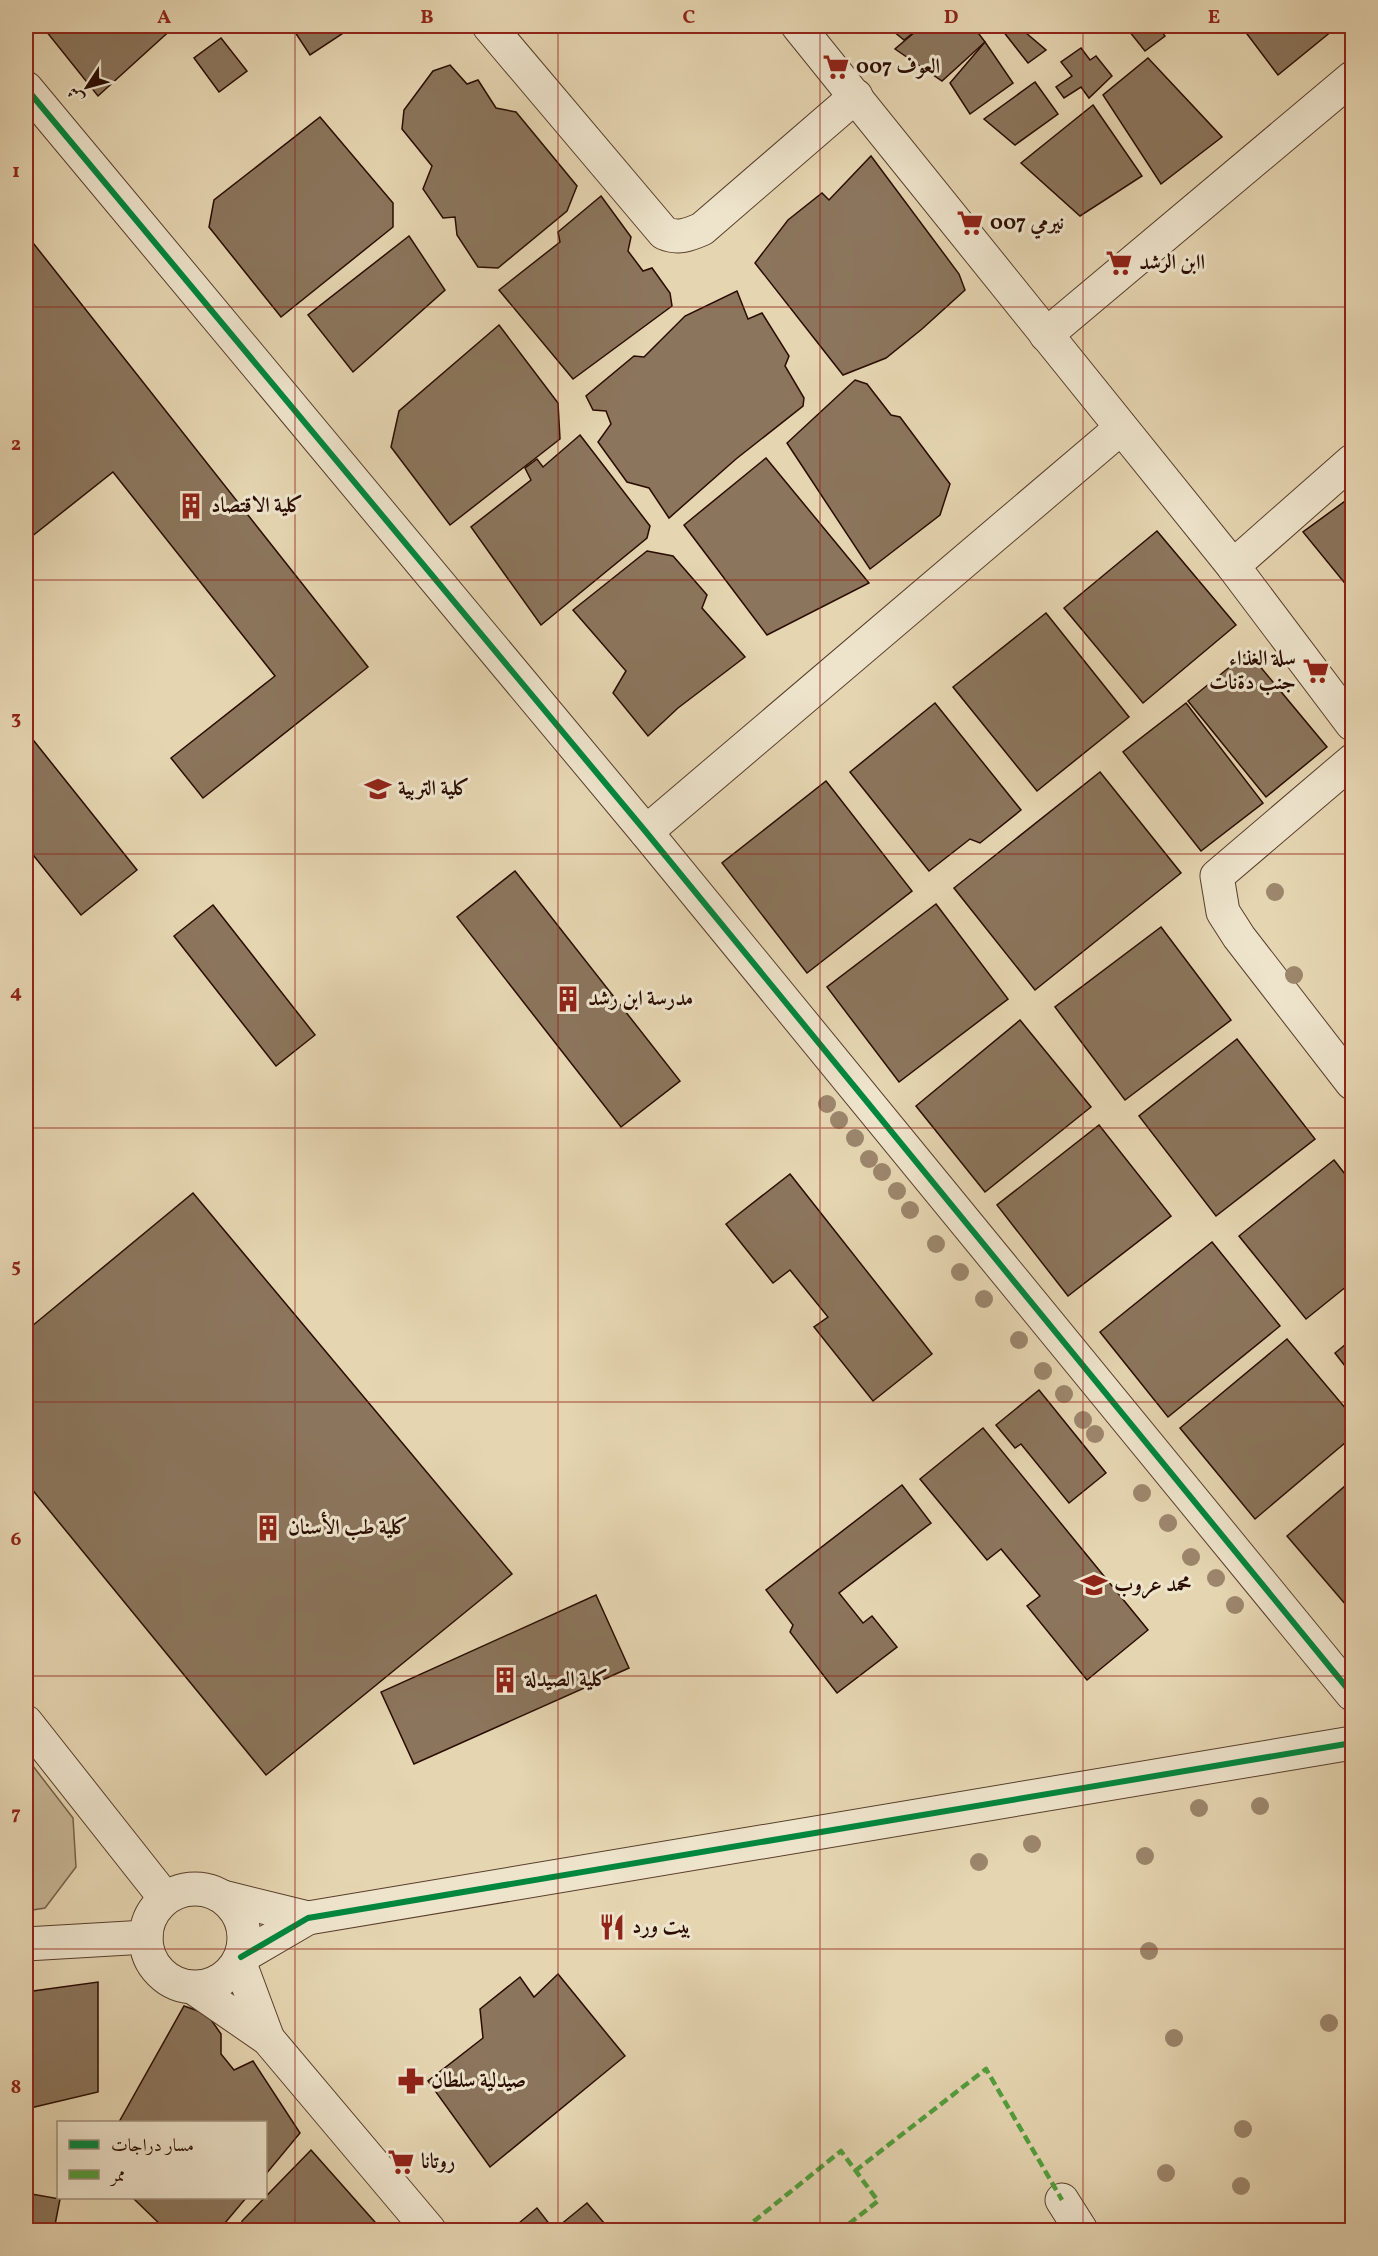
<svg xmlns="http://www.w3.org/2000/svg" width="1378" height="2256" font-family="Vollkorn,Amiri,serif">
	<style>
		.green { fill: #c5b393; stroke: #78604a; stroke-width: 1.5 }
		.building { fill: #8b755c; stroke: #2a0c00; stroke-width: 1.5 }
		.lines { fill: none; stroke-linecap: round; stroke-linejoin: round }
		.minor-casing { stroke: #593e2c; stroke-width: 35 }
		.minor { stroke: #eee4cc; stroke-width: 33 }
		.quiet { stroke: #519f3c; stroke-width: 4.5; stroke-dasharray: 9 4.5; stroke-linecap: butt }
		.cycleway-casing { stroke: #eee4cc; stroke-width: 10 }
		.cycleway { stroke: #00873e; stroke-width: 6 }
		.tree { fill: #9c866c }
		.grid { fill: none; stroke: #8f2418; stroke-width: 1.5; stroke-opacity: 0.55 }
		.labels { text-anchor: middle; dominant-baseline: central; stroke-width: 6; stroke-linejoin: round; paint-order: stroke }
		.poi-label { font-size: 21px; font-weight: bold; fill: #2a0c00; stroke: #eee4cc; text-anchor: start }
		.neatline { fill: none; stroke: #8f2418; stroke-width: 2 }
		.grid-label { font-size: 20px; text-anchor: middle; font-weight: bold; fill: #8f2418 }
	</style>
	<rect width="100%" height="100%" fill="#e5d5b1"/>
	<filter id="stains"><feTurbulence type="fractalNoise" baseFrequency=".00333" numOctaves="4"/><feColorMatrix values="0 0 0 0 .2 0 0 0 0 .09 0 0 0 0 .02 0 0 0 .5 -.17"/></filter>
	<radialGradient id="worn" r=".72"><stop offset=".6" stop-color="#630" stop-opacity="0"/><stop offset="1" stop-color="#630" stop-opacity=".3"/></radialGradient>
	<path class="green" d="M 26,1757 L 73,1818 L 76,1867 L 45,1908 L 26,1911 Z"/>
	<g class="building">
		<path d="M 42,26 L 175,26 L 98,96 Z"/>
		<path d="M 291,26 L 354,26 L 310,55 Z"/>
		<path d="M 887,26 L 922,26 L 904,40 Z"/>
		<path d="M 922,26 L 973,26 L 985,42 L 942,81 L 895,49 Z"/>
		<path d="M 999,26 L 1022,26 L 1025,32 L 1046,50 L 1028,63 Z"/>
		<path d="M 1125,26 L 1158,26 L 1165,36 L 1145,51 Z"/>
		<path d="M 1241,26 L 1338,26 L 1278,75 Z"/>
		<path d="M 221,38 L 247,71 L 219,92 L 194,58 Z"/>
		<path d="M 985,42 L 1013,83 L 970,114 L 950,83 Z"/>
		<path d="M 1081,48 L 1090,60 L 1096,56 L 1112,76 L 1089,98 L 1081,87 L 1064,98 L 1056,87 L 1072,76 L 1061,62 Z"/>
		<path d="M 1148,58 L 1222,137 L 1161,184 L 1103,95 Z"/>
		<path d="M 450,65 L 467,84 L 478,80 L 496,108 L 516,112 L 577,186 L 567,211 L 498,268 L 478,267 L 457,235 L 455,217 L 443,218 L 423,189 L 432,166 L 402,129 L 404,110 L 433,71 Z"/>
		<path d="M 1035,82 L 1058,114 L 1015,145 L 984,119 Z"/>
		<path d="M 1093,105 L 1142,176 L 1080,216 L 1021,163 Z"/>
		<path d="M 320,117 L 393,203 L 393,227 L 281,317 L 209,227 L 214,200 Z"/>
		<path d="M 871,156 L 959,274 L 965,290 L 922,329 L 886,358 L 843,375 L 755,263 L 788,220 L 822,193 L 829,200 Z"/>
		<path d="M 601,196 L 631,237 L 628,251 L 643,271 L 652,268 L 670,293 L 672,306 L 573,379 L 499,290 L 560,242 L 558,232 Z"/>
		<path d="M 26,234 L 368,667 L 203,798 L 171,758 L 275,676 L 113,472 L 26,541 L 26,291 L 31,286 L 26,279 Z"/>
		<path d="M 409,236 L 445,290 L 353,372 L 308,315 Z"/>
		<path d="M 737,291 L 748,319 L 762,313 L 789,356 L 785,366 L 804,398 L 803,406 L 736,459 L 669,518 L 649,488 L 627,482 L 598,442 L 611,424 L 606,411 L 593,410 L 586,396 L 634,356 L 644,357 L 685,316 Z"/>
		<path d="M 499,325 L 558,403 L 560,439 L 450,525 L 391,447 L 399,411 Z"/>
		<path d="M 855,380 L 867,384 L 891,415 L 900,417 L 950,484 L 940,515 L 870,569 L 787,443 Z"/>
		<path d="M 580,435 L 650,526 L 647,538 L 541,625 L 471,527 L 531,480 L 525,468 L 537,459 L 543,467 Z"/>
		<path d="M 766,458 L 869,583 L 767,635 L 684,525 Z"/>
		<path d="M 1352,496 L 1352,592 L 1303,532 Z"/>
		<path d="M 1157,531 L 1236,625 L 1143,703 L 1064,608 Z"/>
		<path d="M 647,551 L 673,556 L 707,595 L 702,608 L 745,657 L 678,708 L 648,736 L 613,693 L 626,671 L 573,610 Z"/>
		<path d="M 1046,613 L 1129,717 L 1037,791 L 953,687 Z"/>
		<path d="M 1248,652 L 1327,747 L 1266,797 L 1188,701 Z"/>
		<path d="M 935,703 L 1021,810 L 980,843 L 970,839 L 929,871 L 850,772 Z"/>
		<path d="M 1186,703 L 1263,803 L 1201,851 L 1123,752 Z"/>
		<path d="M 26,731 L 137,870 L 81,915 L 26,846 Z"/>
		<path d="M 1100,772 L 1181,873 L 1035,990 L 954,888 Z"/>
		<path d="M 826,781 L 912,891 L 807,973 L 722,863 Z"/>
		<path d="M 515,871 L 680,1081 L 621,1127 L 457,917 Z"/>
		<path d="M 936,904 L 1008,999 L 899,1082 L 827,987 Z"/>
		<path d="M 213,905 L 315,1035 L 276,1066 L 174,936 Z"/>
		<path d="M 1161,927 L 1231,1020 L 1125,1100 L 1055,1007 Z"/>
		<path d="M 1020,1020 L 1091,1107 L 985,1192 L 916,1106 Z"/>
		<path d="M 1237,1039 L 1315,1139 L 1216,1216 L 1139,1116 Z"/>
		<path d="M 1099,1125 L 1171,1216 L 1068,1296 L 997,1205 Z"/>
		<path d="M 1334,1160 L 1352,1183 L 1352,1282 L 1306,1319 L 1239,1236 Z"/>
		<path d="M 790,1174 L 932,1354 L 873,1401 L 814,1327 L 828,1317 L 790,1270 L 773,1283 L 726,1224 Z"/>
		<path d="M 193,1193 L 512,1574 L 266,1775 L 26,1482 L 26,1331 Z"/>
		<path d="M 1212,1242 L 1280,1326 L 1168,1417 L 1100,1332 Z"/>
		<path d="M 1287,1339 L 1352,1416 L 1352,1437 L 1255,1519 L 1180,1428 Z"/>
		<path d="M 1352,1339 L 1352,1375 L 1335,1353 Z"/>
		<path d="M 1039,1390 L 1106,1473 L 1069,1503 L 1021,1444 L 1015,1448 L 996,1425 Z"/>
		<path d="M 983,1428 L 1148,1630 L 1087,1680 L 1027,1606 L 1040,1596 L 1001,1549 L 987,1560 L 920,1479 Z"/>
		<path d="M 1352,1480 L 1352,1612 L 1287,1536 Z"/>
		<path d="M 902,1485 L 931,1523 L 839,1593 L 863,1623 L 872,1616 L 897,1647 L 837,1693 L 790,1632 L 793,1625 L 766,1590 Z"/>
		<path d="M 596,1595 L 629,1668 L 414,1764 L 381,1692 Z"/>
		<path d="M 558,1974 L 625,2056 L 490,2167 L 428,2081 L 483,2038 L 480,2009 L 520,1977 L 534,1997 Z"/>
		<path d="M 98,1982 L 98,2092 L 26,2109 L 26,1992 Z"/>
		<path d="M 184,2006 L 207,2014 L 221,2034 L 221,2054 L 234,2070 L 253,2061 L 300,2133 L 266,2174 L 266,2122 L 119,2122 Z"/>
		<path d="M 311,2150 L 382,2230 L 240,2230 L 242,2221 Z"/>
		<path d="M 26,2193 L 60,2199 L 54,2230 L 26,2230 Z"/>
		<path d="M 133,2198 L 246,2198 L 219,2230 L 166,2230 Z"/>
		<path d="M 587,2203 L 610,2230 L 525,2230 L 519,2223 L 537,2208 L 554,2230 Z"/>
	</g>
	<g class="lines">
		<g class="minor-casing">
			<g id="minor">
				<path d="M 489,26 L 664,233 C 678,239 688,235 702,229 L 856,96"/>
				<path d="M 798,26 L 1233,566 L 1352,724"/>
				<path d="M 26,88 L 646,832 L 1352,1694"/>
				<path d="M 1046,335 L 1352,78"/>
				<path d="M 1233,566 L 1352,461"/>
				<path d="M 1352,761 L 1217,876 L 1223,912 L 1239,937 L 1352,1083"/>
				<path d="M 646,832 L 1121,428"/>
				<path d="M 26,1722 L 165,1898"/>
				<circle cx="195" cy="1938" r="49"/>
				<path d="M 223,1897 L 308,1918"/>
				<path d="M 26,1944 L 146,1937"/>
				<path d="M 241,1957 L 308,1918 L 1352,1743"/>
				<path d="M 239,1961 L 268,2039"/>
				<path d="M 194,1988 L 268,2039 L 429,2230"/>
				<path d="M 1062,2200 L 1081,2230"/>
			</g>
		</g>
		<use href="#minor" class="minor"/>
		<g class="quiet">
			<path d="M 855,2171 L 986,2069 L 1062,2200"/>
			<path d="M 743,2230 L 841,2151 L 878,2201 L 841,2230"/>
		</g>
		<g class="cycleway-casing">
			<g id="cycleway">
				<path d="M 26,88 L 646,832 L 1352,1694"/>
				<path d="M 241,1957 L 308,1918 L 1352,1743"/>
			</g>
		</g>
		<use href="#cycleway" class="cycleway"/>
	</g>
	<g class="tree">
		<circle cx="1275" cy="892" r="9"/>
		<circle cx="1294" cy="975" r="9"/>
		<circle cx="827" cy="1104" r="9"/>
		<circle cx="839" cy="1120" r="9"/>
		<circle cx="855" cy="1138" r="9"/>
		<circle cx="869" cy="1159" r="9"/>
		<circle cx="882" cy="1172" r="9"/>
		<circle cx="897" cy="1191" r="9"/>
		<circle cx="910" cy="1210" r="9"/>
		<circle cx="936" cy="1244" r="9"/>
		<circle cx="960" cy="1272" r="9"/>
		<circle cx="984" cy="1299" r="9"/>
		<circle cx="1019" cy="1340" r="9"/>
		<circle cx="1043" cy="1371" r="9"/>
		<circle cx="1064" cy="1394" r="9"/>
		<circle cx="1083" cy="1420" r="9"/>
		<circle cx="1095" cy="1434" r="9"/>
		<circle cx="1142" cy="1493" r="9"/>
		<circle cx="1168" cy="1523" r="9"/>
		<circle cx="1191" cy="1557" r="9"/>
		<circle cx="1216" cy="1578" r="9"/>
		<circle cx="1235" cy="1605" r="9"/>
		<circle cx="1260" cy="1806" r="9"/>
		<circle cx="1199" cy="1808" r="9"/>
		<circle cx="1032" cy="1844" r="9"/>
		<circle cx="1145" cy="1856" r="9"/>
		<circle cx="979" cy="1862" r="9"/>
		<circle cx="1149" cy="1951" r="9"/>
		<circle cx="1329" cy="2023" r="9"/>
		<circle cx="1174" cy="2038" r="9"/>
		<circle cx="1243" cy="2129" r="9"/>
		<circle cx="1166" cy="2173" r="9"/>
		<circle cx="1241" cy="2186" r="9"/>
	</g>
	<path class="grid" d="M 295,26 L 295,2230M 558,26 L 558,2230M 820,26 L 820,2230M 1083,26 L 1083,2230M 26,307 L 1352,307M 26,580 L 1352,580M 26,854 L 1352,854M 26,1128 L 1352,1128M 26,1402 L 1352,1402M 26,1676 L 1352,1676M 26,1949 L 1352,1949"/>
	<defs>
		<g id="supermarket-bare" transform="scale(2.07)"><path d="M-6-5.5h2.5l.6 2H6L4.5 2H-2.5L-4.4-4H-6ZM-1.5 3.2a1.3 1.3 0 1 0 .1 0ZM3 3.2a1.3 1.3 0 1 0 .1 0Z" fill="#8f2418" stroke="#eee4cc" stroke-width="2.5" paint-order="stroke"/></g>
		<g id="building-bare" transform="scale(2.07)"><path d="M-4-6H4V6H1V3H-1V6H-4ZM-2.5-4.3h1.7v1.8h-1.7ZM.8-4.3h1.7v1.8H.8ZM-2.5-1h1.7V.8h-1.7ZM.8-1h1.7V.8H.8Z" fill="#8f2418" stroke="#eee4cc" stroke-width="2.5" paint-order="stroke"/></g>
		<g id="university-bare" transform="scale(2.07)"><path d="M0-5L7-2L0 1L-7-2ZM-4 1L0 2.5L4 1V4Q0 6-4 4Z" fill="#8f2418" stroke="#eee4cc" stroke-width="2.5" paint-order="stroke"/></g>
		<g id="school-bare" transform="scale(2.07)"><path d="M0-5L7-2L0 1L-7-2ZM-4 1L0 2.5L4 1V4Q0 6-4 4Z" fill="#8f2418" stroke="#eee4cc" stroke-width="2.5" paint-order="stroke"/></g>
		<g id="restaurant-bare" transform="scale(2.07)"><path d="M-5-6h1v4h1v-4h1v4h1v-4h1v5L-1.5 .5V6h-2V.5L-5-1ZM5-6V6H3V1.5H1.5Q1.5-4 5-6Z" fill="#8f2418" stroke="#eee4cc" stroke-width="2.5" paint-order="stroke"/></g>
		<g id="pharmacy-bare" transform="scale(2.07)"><path d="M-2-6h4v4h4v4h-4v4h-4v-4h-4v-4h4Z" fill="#8f2418" stroke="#eee4cc" stroke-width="2.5" paint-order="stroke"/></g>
	</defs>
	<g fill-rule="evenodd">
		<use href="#supermarket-bare" x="836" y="67"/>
		<use href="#supermarket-bare" x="970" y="223"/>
		<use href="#supermarket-bare" x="1119" y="263"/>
		<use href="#building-bare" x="191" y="506"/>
		<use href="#supermarket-bare" x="1316" y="671"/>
		<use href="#university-bare" x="378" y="789"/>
		<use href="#building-bare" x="568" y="999"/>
		<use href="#building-bare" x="268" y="1528"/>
		<use href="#school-bare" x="1094" y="1585"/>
		<use href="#building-bare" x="505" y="1680"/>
		<use href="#restaurant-bare" x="612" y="1927"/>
		<use href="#pharmacy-bare" x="411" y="2081"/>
		<use href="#supermarket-bare" x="401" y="2162"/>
	</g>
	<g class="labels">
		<g class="poi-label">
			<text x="856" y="67">العوف 007</text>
			<text x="990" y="223">نيرمي 007</text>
			<text x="1139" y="263">اابن الرشد</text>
			<text x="211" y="506">كلية الاقتصاد</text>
			<text x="1296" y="659" text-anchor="end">سلة الغذاء<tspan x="1296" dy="24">جنب دةنات</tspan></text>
			<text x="398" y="789">كلية التربية</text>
			<text x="588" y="999">مدرسة ابن رشد</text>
			<text x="288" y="1528">كلية طب الأسنان</text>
			<text x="1114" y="1585">محمد عروب</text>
			<text x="525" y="1680">كلية الصيدلة</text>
			<text x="632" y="1927">بيت ورد</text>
			<text x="431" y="2081">صيدلية سلطان</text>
			<text x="421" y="2162">روتانا</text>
		</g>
	</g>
	<rect width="1378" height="2256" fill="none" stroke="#e5d5b1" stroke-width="66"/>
	<rect x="57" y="2121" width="210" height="78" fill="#eee4cc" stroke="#a08e7a" stroke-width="1.5"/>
	<rect x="69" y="2140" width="30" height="9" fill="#00873e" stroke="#a08e7a" stroke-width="1.5"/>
	<text x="111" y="2151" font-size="18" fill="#2a0c00">مسار دراجات</text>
	<rect x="69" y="2170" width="30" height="9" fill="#519f3c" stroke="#a08e7a" stroke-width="1.5"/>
	<text x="111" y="2181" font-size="18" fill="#2a0c00">ممر</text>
	<g transform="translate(87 87) rotate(234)" stroke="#eee4cc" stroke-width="4.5" paint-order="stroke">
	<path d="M0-4.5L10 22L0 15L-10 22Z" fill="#2a0c00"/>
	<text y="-9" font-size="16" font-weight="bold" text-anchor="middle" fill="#2a0c00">ش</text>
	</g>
	<rect x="33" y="33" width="1312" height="2190" class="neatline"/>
	<g class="grid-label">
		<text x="164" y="23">A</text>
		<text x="427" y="23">B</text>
		<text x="689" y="23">C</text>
		<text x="951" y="23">D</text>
		<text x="1214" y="23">E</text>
		<text x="16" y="177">1</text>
		<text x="16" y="450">2</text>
		<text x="16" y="724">3</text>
		<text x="16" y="998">4</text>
		<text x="16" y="1272">5</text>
		<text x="16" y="1545">6</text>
		<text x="16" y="1819">7</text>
		<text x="16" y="2093">8</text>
	</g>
	<rect width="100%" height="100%" filter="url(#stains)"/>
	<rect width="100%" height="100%" fill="url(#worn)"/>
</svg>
